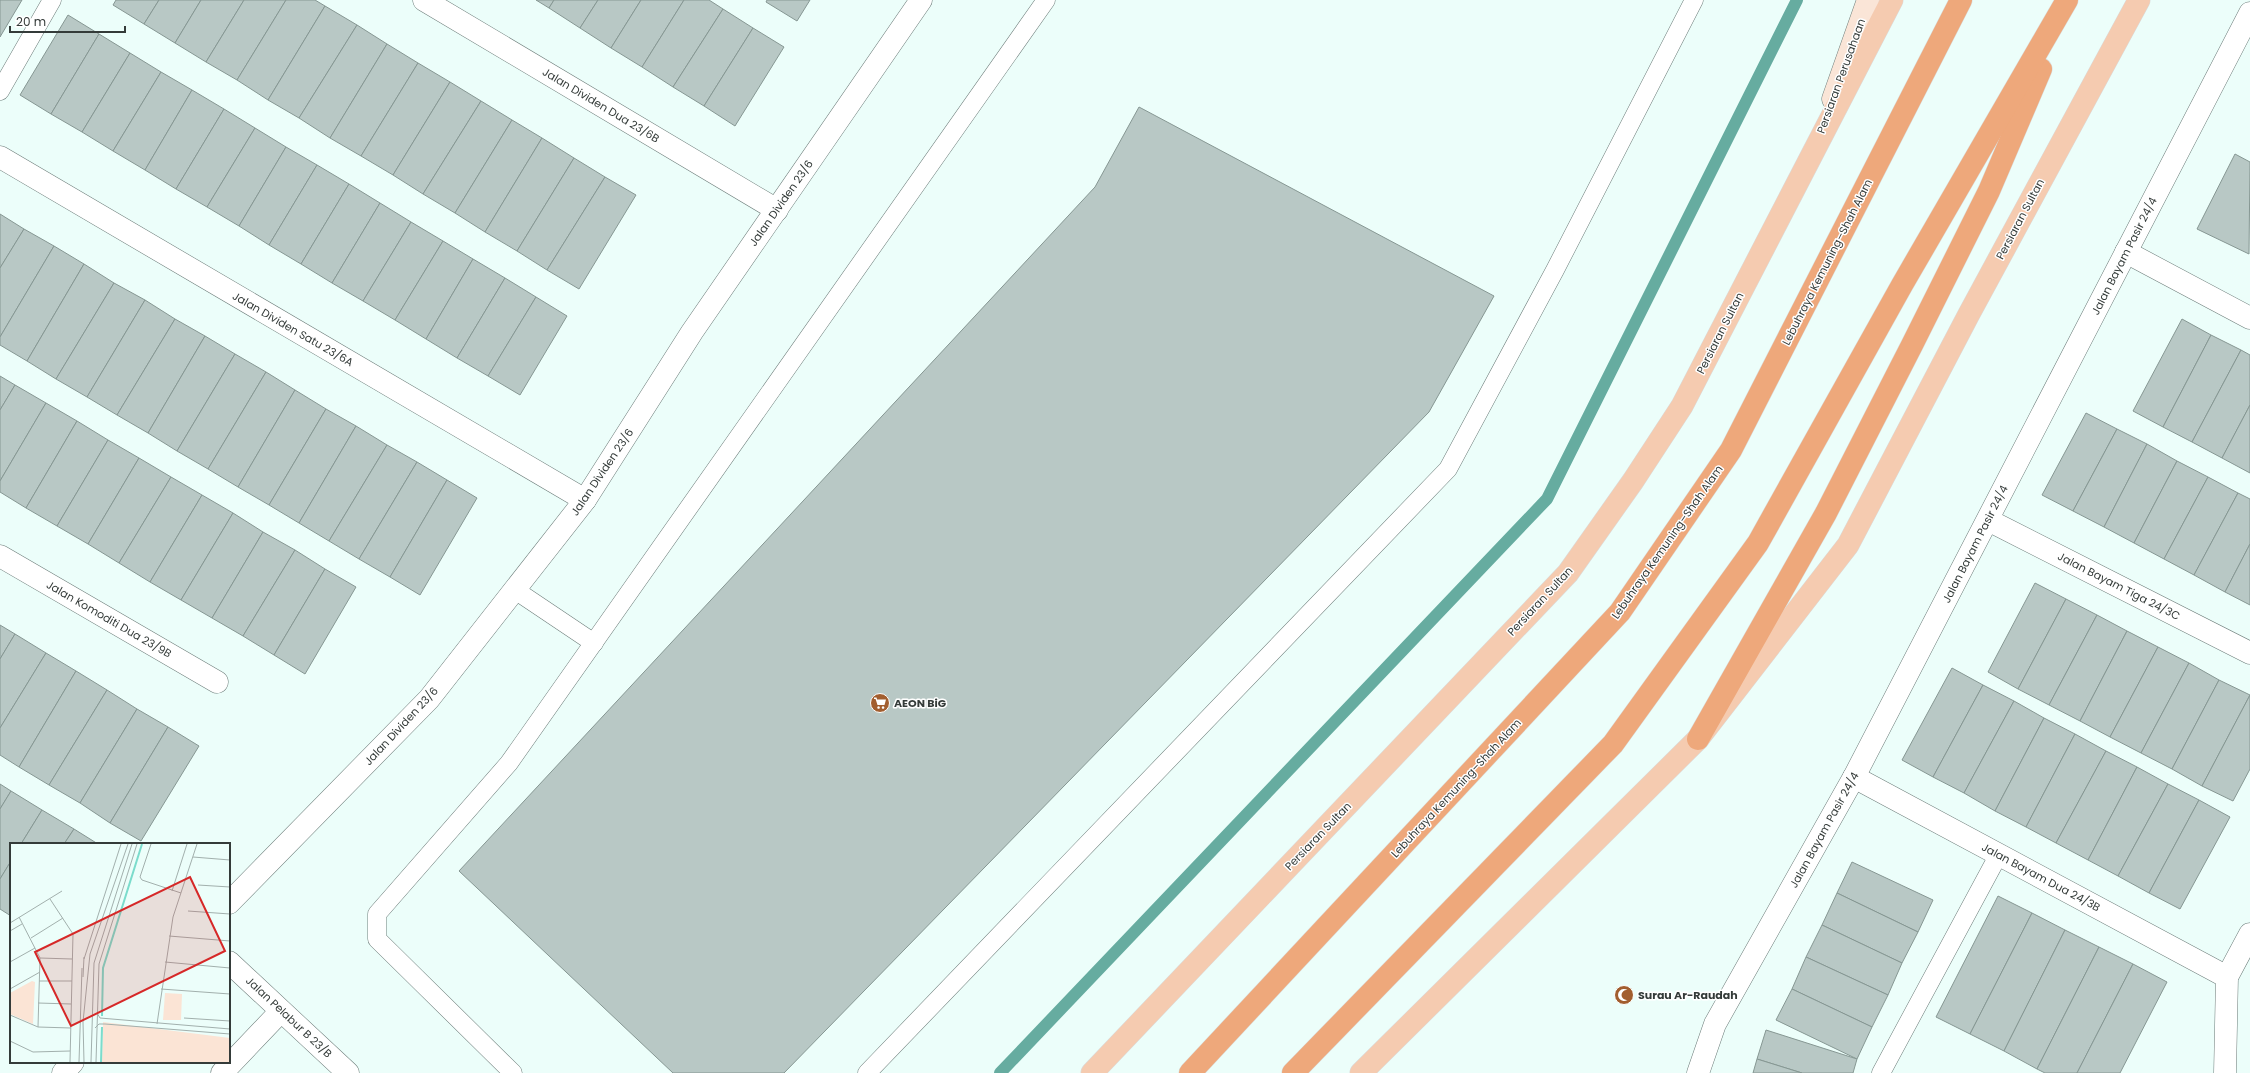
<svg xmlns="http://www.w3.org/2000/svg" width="2250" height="1073" font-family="Poppins,sans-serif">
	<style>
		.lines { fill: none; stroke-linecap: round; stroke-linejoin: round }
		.stream { stroke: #66aca0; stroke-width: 12 }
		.building { fill: #b8c8c5; stroke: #869793 }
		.service-casing { stroke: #6c7c79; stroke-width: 19 }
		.minor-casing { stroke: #6c7c79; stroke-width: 23 }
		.tertiary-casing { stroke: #6c7c79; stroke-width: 23 }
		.secondary-casing { stroke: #6c7c79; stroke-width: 23 }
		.primary-casing { stroke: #dadcdb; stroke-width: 23 }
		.motorway-casing { stroke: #dadcdb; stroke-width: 23 }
		.service { stroke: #fff; stroke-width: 18 }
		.minor { stroke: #fff; stroke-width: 22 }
		.tertiary { stroke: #fff; stroke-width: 22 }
		.secondary { stroke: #fae5d7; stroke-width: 22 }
		.primary { stroke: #f5cbb0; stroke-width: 22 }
		.motorway { stroke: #eea87b; stroke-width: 22 }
		.labels { text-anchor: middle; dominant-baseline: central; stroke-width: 3; stroke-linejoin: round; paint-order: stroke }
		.street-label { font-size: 11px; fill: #343b39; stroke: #fff }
		.poi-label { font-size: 11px; font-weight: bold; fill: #343b39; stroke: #fff; text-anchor: start }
		.inset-river { fill: none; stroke: #7bdccc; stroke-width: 2 }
		.inset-road { fill: none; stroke: #a2b0ad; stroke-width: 1 }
		.view { fill: #d62828; fill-opacity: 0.15; stroke: #d62828; stroke-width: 2 }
		.inset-edge { fill: none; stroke: #343b39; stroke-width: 2 }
	</style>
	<rect width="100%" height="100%" fill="#ecfefa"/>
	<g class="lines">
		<path class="stream" d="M 1000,1073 L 1547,499 L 1797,0"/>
	</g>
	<g class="building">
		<path d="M 0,0 L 22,0 L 0,37 Z"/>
		<path d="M 116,0 L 159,0 L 144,24 L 113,5 Z"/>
		<path d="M 159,0 L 201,0 L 175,43 L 144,24 Z"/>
		<path d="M 201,0 L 244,0 L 206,62 L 175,43 Z"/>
		<path d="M 244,0 L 286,0 L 237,80 L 206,62 Z"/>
		<path d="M 286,0 L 315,0 L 325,6 L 268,100 L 237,80 Z"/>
		<path d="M 536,0 L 554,0 L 549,8 Z"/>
		<path d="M 554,0 L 598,0 L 580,28 L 549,8 Z"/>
		<path d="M 598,0 L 641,0 L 611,48 L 580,28 Z"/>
		<path d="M 641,0 L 684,0 L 642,67 L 611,48 Z"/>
		<path d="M 684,0 L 709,0 L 723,9 L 673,87 L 642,67 Z"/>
		<path d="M 767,0 L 810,0 L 797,21 L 766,2 Z"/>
		<path d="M 325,6 L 357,25 L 299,118 L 268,100 Z"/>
		<path d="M 723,9 L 753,28 L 704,106 L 673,87 Z"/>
		<path d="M 68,15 L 99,34 L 51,114 L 20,95 Z"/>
		<path d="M 357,25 L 387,44 L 330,138 L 299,118 Z"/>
		<path d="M 753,28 L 784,47 L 735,126 L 704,106 Z"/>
		<path d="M 99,34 L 130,53 L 82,132 L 51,114 Z"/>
		<path d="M 387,44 L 418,63 L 361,156 L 330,138 Z"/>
		<path d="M 130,53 L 161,72 L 113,151 L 82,132 Z"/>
		<path d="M 418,63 L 450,82 L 393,175 L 361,156 Z"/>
		<path d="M 161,72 L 192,90 L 145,170 L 113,151 Z"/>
		<path d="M 450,82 L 481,101 L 423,194 L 393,175 Z"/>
		<path d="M 192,90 L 224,109 L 176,189 L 145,170 Z"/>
		<path d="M 481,101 L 512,120 L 455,213 L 423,194 Z"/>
		<path d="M 1139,107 L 1494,296 L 1429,412 L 784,1073 L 673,1073 L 459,871 L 1095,187 Z"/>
		<path d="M 224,109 L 255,128 L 207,207 L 176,189 Z"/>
		<path d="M 512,120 L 542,138 L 485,232 L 455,213 Z"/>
		<path d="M 255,128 L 286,147 L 239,226 L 207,207 Z"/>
		<path d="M 542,138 L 574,158 L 517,251 L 485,232 Z"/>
		<path d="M 286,147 L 317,165 L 269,245 L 239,226 Z"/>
		<path d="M 2235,154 L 2250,162 L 2249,254 L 2197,229 Z"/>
		<path d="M 574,158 L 605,177 L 547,270 L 517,251 Z"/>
		<path d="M 317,165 L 349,184 L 301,264 L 269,245 Z"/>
		<path d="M 605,177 L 636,195 L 579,289 L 547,270 Z"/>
		<path d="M 349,184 L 380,203 L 332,283 L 301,264 Z"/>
		<path d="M 380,203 L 411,222 L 363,301 L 332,283 Z"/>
		<path d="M 0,214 L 24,229 L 0,268 Z"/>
		<path d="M 411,222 L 443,241 L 395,320 L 363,301 Z"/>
		<path d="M 24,229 L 54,246 L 0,337 L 0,268 Z"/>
		<path d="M 443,241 L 473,259 L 426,339 L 395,320 Z"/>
		<path d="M 54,246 L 84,264 L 27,361 L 0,345 L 0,337 Z"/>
		<path d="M 473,259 L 505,278 L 457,358 L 426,339 Z"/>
		<path d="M 84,264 L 114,283 L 56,379 L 27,361 Z"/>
		<path d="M 505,278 L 536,297 L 488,376 L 457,358 Z"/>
		<path d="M 114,283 L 145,300 L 87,397 L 56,379 Z"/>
		<path d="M 536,297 L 567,316 L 520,395 L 488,376 Z"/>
		<path d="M 145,300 L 175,319 L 117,415 L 87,397 Z"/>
		<path d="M 175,319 L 205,336 L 148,433 L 117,415 Z"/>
		<path d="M 2182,319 L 2211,335 L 2163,427 L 2133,411 Z"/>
		<path d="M 2211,335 L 2241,350 L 2192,442 L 2163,427 Z"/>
		<path d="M 205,336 L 235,354 L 177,451 L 148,433 Z"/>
		<path d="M 2241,350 L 2250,355 L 2250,405 L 2222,458 L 2192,442 Z"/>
		<path d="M 235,354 L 266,372 L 208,469 L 177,451 Z"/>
		<path d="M 266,372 L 295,390 L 238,487 L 208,469 Z"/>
		<path d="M 0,376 L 15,385 L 0,410 Z"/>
		<path d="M 15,385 L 46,403 L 0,481 L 0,410 Z"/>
		<path d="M 295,390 L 326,409 L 269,505 L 238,487 Z"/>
		<path d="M 46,403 L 77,421 L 26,508 L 0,492 L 0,481 Z"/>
		<path d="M 2250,405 L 2250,473 L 2222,458 Z"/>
		<path d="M 326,409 L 356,426 L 299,523 L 269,505 Z"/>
		<path d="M 2086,413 L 2117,429 L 2073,511 L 2042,495 Z"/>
		<path d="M 77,421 L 108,440 L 57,526 L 26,508 Z"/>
		<path d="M 356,426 L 387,445 L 329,541 L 299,523 Z"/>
		<path d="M 2117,429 L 2147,444 L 2104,527 L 2073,511 Z"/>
		<path d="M 108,440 L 139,458 L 88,544 L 57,526 Z"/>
		<path d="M 2147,444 L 2177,461 L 2134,543 L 2104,527 Z"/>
		<path d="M 387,445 L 417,462 L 359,559 L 329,541 Z"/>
		<path d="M 139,458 L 171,477 L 119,563 L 88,544 Z"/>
		<path d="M 2177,461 L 2208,477 L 2164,559 L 2134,543 Z"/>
		<path d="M 417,462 L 447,480 L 390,577 L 359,559 Z"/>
		<path d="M 171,477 L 202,495 L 150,582 L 119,563 Z"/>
		<path d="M 2208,477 L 2238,493 L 2194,575 L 2164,559 Z"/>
		<path d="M 447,480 L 477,498 L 420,595 L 390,577 Z"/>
		<path d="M 2238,493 L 2250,499 L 2250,544 L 2225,592 L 2194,575 Z"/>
		<path d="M 202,495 L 233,513 L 181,600 L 150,582 Z"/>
		<path d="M 233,513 L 263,532 L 212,618 L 181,600 Z"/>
		<path d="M 263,532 L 295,550 L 243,636 L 212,618 Z"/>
		<path d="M 2250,544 L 2250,605 L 2225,592 Z"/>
		<path d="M 295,550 L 325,569 L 274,655 L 243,636 Z"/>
		<path d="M 325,569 L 356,587 L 305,674 L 274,655 Z"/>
		<path d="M 2035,583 L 2066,599 L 2018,689 L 1988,672 Z"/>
		<path d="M 2066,599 L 2097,615 L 2049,705 L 2018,689 Z"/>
		<path d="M 2097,615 L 2127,631 L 2080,721 L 2049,705 Z"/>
		<path d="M 0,625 L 15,634 L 0,659 Z"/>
		<path d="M 2127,631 L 2158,647 L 2110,737 L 2080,721 Z"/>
		<path d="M 15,634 L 46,653 L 0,728 L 0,659 Z"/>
		<path d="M 2158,647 L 2189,663 L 2141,753 L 2110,737 Z"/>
		<path d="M 46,653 L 76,671 L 19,767 L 0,755 L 0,728 Z"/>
		<path d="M 2189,663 L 2219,680 L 2172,769 L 2141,753 Z"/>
		<path d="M 1952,668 L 1983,685 L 1933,777 L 1902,760 Z"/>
		<path d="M 76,671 L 107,690 L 49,785 L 19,767 Z"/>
		<path d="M 2219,680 L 2250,695 L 2202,786 L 2172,769 Z"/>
		<path d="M 1983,685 L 2014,701 L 1964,793 L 1933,777 Z"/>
		<path d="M 107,690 L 137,709 L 80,803 L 49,785 Z"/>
		<path d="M 2250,695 L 2250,769 L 2233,801 L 2202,786 Z"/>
		<path d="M 2014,701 L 2044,718 L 1995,811 L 1964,793 Z"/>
		<path d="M 137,709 L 168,727 L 110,823 L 80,803 Z"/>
		<path d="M 2044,718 L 2075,734 L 2026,827 L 1995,811 Z"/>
		<path d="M 168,727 L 199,746 L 141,841 L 110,823 Z"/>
		<path d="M 2075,734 L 2106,751 L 2056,843 L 2026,827 Z"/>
		<path d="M 2106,751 L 2137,767 L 2088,860 L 2056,843 Z"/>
		<path d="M 2137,767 L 2168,784 L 2118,876 L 2088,860 Z"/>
		<path d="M 0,784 L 11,791 L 0,809 Z"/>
		<path d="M 2168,784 L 2199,800 L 2149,893 L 2118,876 Z"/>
		<path d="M 11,791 L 42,810 L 21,844 L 11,844 L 11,861 L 0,879 L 0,809 Z"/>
		<path d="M 2199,800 L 2230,817 L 2180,909 L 2149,893 Z"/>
		<path d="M 42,810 L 74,829 L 64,844 L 21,844 Z"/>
		<path d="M 74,829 L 98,844 L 64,844 Z"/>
		<path d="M 11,861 L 11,916 L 0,909 L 0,879 Z"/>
		<path d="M 1852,862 L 1933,900 L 1918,932 L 1837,893 Z"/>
		<path d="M 1837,893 L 1918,932 L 1902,963 L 1822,925 Z"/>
		<path d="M 1998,896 L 2032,913 L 1970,1034 L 1936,1017 Z"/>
		<path d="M 2032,913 L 2065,930 L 2004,1051 L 1970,1034 Z"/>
		<path d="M 1822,925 L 1902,963 L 1888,995 L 1806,957 Z"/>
		<path d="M 2065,930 L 2099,947 L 2037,1069 L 2004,1051 Z"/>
		<path d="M 2099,947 L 2133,964 L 2077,1073 L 2045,1073 L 2037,1069 Z"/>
		<path d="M 1806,957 L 1888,995 L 1872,1027 L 1792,989 Z"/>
		<path d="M 2133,964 L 2167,982 L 2120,1073 L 2077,1073 Z"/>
		<path d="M 1792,989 L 1872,1027 L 1857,1059 L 1776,1020 Z"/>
		<path d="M 1766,1030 L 1857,1059 L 1853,1073 L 1802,1073 L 1757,1059 Z"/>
		<path d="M 1757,1059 L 1802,1073 L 1753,1073 Z"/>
	</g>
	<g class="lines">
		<g class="service-casing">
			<g id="service">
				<path d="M 0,91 L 52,0"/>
				<path d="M 515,590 L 594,643"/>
				<path d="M 513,1073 L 377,939 L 377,914 L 509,763 L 1046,0"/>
				<path d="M 867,1073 L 1448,469 L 1555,270 L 1694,0"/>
				<path d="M 1881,1073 L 1999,854"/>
			</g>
		</g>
		<g class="minor-casing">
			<g id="minor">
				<path d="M 424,0 L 777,210"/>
				<path d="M 0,157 L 585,500"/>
				<path d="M 2126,252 L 2250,318"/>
				<path d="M 1988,520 L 2250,653"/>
				<path d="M 0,556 L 217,682"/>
				<path d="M 1854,777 L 2227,977"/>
				<path d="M 229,962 L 348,1073"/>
				<path d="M 222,1073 L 281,1011"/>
				<path d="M 1698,1073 L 1715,1024 L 1854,777 L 2250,13"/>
				<path d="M 2225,1073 L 2227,977 L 2250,934"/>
			</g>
		</g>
		<g class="tertiary-casing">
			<g id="tertiary">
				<path d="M 229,903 L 429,699 L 585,500 L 692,332 L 921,0"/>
				<path d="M 63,1073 L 73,1062"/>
			</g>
		</g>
		<g class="secondary-casing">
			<path id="secondary" d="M 1833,99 L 1868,0"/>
		</g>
		<g class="primary-casing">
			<g id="primary">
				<path d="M 1092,1073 L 1568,573 L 1633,481 L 1682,406 L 1892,0"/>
				<path d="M 1361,1073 L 1698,739 L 1848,545 L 1969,314 L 2139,0"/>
			</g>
		</g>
		<g class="motorway-casing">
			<g id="motorway">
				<path d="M 1698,739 L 1826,513 L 1912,345 L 1989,191 L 2041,69"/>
				<path d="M 1190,1073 L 1620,612 L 1731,450 L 1961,0"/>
				<path d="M 1293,1073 L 1613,744 L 1758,543 L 1902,285 L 2067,0"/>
			</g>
		</g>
		<use href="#service" class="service"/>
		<use href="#minor" class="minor"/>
		<use href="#tertiary" class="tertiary"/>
		<use href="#secondary" class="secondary"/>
		<use href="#primary" class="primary"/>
		<use href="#motorway" class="motorway"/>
	</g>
	<defs>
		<g id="supermarket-disc" transform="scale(1)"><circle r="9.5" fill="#a25e2f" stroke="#fff"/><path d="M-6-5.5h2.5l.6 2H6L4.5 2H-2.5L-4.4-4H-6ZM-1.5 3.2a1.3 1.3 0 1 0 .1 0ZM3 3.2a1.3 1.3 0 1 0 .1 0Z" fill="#fff"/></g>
		<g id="mosque-disc" transform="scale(1)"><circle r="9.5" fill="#a25e2f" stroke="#fff"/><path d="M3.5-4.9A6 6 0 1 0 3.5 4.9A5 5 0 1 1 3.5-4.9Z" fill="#fff"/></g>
	</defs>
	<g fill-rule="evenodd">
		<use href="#supermarket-disc" x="880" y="703"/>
		<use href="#mosque-disc" x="1624" y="995"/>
	</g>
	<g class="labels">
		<g class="street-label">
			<text transform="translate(1841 76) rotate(-70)">Persiaran Perusahaan</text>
			<text transform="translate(601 105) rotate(31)">Jalan Dividen Dua 23/6B</text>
			<text transform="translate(781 203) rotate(-55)">Jalan Dividen 23/6</text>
			<text transform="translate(2020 219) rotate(-62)">Persiaran Sultan</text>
			<text transform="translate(2124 256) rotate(-63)">Jalan Bayam Pasir 24/4</text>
			<text transform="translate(1827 262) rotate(-63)">Lebuhraya Kemuning–Shah Alam</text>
			<text transform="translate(293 329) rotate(30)">Jalan Dividen Satu 23/6A</text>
			<text transform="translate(1720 333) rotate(-63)">Persiaran Sultan</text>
			<text transform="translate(602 472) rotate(-56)">Jalan Dividen 23/6</text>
			<text transform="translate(1667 542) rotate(-55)">Lebuhraya Kemuning–Shah Alam</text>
			<text transform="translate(1975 544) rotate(-63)">Jalan Bayam Pasir 24/4</text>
			<text transform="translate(2119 586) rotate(27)">Jalan Bayam Tiga 24/3C</text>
			<text transform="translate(1540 601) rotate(-47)">Persiaran Sultan</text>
			<text transform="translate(109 619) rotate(30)">Jalan Komoditi Dua 23/9B</text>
			<text transform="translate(401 726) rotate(-47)">Jalan Dividen 23/6</text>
			<text transform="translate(1456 788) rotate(-47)">Lebuhraya Kemuning–Shah Alam</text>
			<text transform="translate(1824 830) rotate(-61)">Jalan Bayam Pasir 24/4</text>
			<text transform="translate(1318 836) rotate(-46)">Persiaran Sultan</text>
			<text transform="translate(2041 877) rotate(28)">Jalan Bayam Dua 24/3B</text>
			<text transform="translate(289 1017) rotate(43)">Jalan Pelabur B 23/B</text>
		</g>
		<g class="poi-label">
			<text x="894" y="703">AEON BiG</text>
			<text x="1638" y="995">Surau Ar-Raudah</text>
		</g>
	</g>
	<g transform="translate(10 843)">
		<rect width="220" height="220" fill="#ecfefa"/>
		<path d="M 22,138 L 25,139 L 23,181 L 0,171 L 0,150 ZM 155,150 L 172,151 L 171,177 L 153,177 ZM 93,179 L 220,195 L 220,219 L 92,219 Z" fill="#fbe4d5"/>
		<path class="inset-river" d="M 92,173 L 93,125 L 132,1M 91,219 L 92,184"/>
		<path class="inset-road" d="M 141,1 L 130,34 L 132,37 L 171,50M 183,14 L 220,17M 188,42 L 220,44M 162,48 L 177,1M 40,56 L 63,91 L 60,219M 178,68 L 220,71M 9,74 L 30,115 L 28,184M 0,80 L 52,48M 0,88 L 12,81M 159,93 L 220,98M 21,95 L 53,75M 30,115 L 62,116M 74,116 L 111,1M 0,119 L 25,105M 155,119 L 220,125M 73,134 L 74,114M 29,138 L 62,138M 0,146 L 30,129M 151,146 L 220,151M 28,160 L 61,161M 87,170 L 90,175 L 220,186M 0,172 L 28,184 L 61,185M 174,175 L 220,178M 147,181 L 163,74 L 187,1M 85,185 L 89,181 L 95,181 L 220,191M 0,198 L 23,209 L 60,208M 69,219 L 72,125M 74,219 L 73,179 L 80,111 L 118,1M 81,219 L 84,120 L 122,1M 86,219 L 89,121 L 127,1"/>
		<path class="view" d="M 180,34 L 215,108 L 61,183 L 25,109 Z"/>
		<rect width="220" height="220" class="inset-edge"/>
	</g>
	<path d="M10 26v6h115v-6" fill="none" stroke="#343b39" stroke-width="2"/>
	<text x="16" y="26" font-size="12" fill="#343b39" stroke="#ffffff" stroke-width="3" paint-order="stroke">20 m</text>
</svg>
